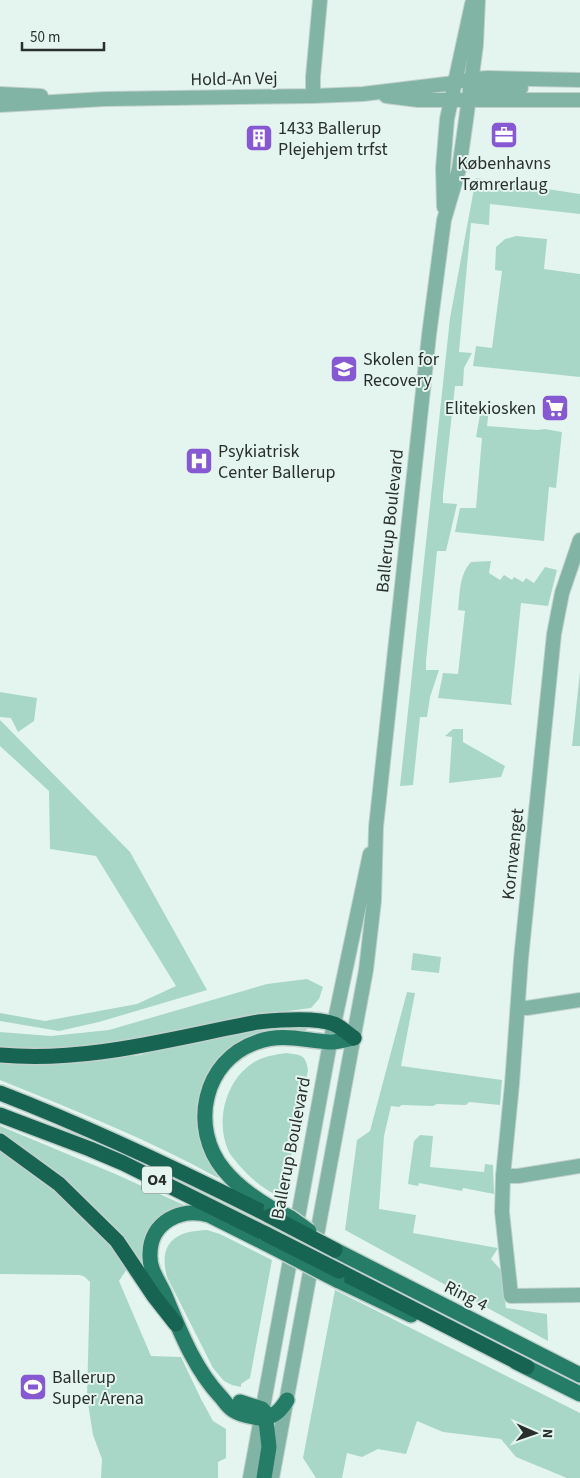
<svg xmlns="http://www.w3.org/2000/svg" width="580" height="1478" font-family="'Source Sans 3',sans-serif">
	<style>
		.green { fill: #a9d7c7 }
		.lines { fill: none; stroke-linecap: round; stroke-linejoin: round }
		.minor-casing { stroke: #c2d1cc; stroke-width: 16 }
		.major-casing { stroke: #c2d1cc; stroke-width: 18 }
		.highway-casing { stroke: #c2d1cc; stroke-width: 18 }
		.minor { stroke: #81b4a4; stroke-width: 14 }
		.major { stroke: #257c67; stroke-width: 15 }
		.highway { stroke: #186452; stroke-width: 15 }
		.major-bridge-casing { stroke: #c2d1cc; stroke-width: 18; stroke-linecap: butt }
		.highway-bridge-casing { stroke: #c2d1cc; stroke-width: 18; stroke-linecap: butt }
		.major-bridge { stroke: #257c67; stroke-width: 15 }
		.highway-bridge { stroke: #186452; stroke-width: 15 }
		.labels { text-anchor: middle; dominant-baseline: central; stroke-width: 4; stroke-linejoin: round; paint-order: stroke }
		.shield { fill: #e4f5ef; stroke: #616a67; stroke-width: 1 }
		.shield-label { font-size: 16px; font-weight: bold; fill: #292f2d }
		.street-label { font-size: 18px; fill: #292f2d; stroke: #e4f5ef }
		.poi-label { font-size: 18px; fill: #292f2d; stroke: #e4f5ef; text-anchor: start }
	</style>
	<rect width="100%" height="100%" fill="#e4f5ef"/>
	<g class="green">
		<path d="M 476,178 L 580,194 L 580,214 L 490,204 L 489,225 L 471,223 L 459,352 L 472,353 L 464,368 L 463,386 L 455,386 L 443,495 L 443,503 L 457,504 L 446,551 L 437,551 L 426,661 L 426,670 L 439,670 L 430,697 L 427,717 L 420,717 L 413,785 L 400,786 L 450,318 Z"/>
		<path d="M 516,236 L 547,239 L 544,269 L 580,274 L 580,377 L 473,366 L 476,346 L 492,348 L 502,271 L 495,270 L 496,247 L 505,239 Z"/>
		<path d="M 481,409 L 489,410 L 487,426 L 537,430 L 545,429 L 562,432 L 556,488 L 549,487 L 544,541 L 455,532 L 460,508 L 476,508 L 482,438 L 476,437 Z"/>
		<path d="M 491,561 L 489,573 L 500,580 L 504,575 L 512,580 L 514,577 L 523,582 L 526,578 L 534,583 L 545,567 L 557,570 L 548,606 L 521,603 L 511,702 L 512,705 L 438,698 L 443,673 L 458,674 L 465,611 L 458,610 C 460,593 459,575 471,562 Z"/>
		<path d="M 580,672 L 580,746 L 572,746 Z"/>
		<path d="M 0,692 L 37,698 L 34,721 L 18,732 L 11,718 L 0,717 Z"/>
		<path d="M 0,720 L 130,852 L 207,990 L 99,1022 L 59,1031 L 0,1021 L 0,1013 L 45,1021 L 137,1004 L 176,986 L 96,856 L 50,849 L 49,791 L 0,746 Z"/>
		<path d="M 453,729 L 463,729 L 463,742 L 505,766 L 501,777 L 449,783 L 452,737 L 445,736 Z"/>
		<path d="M 413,953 L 441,957 L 439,973 L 411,970 Z"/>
		<path d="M 307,979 L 323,987 L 319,999 L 311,1008 L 257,1015 L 139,1037 C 103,1056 42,1050 0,1051 L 0,1032 L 51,1036 L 109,1030 L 267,984 Z"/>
		<path d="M 407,992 L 415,993 L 401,1066 L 502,1080 L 500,1105 L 469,1102 L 466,1105 L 437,1104 L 433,1106 L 402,1105 L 399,1107 L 391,1106 L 384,1136 L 379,1209 L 416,1215 L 413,1233 L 498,1248 L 491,1259 L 501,1270 L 506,1308 L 547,1314 L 548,1341 L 345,1230 L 357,1140 L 370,1131 Z"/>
		<path d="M 286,1027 L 307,1028 L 306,1031 C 276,1029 240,1031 220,1059 C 214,1068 208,1079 202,1089 L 221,1171 L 218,1178 C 148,1139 74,1110 0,1080 L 0,1061 L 56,1063 L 141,1055 L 159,1048 L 249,1030 Z"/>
		<path d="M 286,1053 C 300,1055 306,1054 308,1070 L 283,1198 C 263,1189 252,1180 238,1164 C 235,1160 231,1156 229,1152 C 215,1123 225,1083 250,1065 C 260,1057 273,1055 286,1053 Z"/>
		<path d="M 0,1126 L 113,1173 L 184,1205 L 182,1209 C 176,1211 168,1212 162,1216 C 142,1227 142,1250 145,1270 L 0,1136 Z"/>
		<path d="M 420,1135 L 433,1136 L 430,1167 L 484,1172 L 485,1164 L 493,1165 L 494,1194 L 463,1188 L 462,1191 L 419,1183 L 418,1186 L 408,1184 L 414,1141 Z"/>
		<path d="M 0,1151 C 31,1169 61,1190 86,1217 C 100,1233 114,1250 129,1266 L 119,1281 L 151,1356 L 181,1357 L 201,1399 L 213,1421 L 226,1429 L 226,1458 L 218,1462 L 218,1478 L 101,1478 L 102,1459 L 93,1435 L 87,1397 L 90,1282 L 85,1277 L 80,1275 L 0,1274 Z"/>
		<path d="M 207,1230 L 220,1234 L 272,1260 L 250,1378 L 241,1384 L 241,1387 L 232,1385 L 224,1381 L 213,1368 L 167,1277 C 158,1243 175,1231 207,1230 Z"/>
		<path d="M 335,1290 L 580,1413 L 580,1478 L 567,1478 L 516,1457 L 501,1439 L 443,1432 L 417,1421 L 406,1454 L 378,1449 L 362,1457 L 347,1453 L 342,1478 L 316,1478 L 303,1458 Z"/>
	</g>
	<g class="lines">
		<g class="minor-casing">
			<g id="minor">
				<path d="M 470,89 L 521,88"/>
				<path d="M 0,94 L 41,96"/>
				<path d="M 313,96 L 313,77 L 320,0"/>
				<path d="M 386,96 L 418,100 L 580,100"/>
				<path d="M 0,105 L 105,99 L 313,96 L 363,94 L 446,84 L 472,79 L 488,78 L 580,80"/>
				<path d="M 444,207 L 443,168 L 447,119 L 472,4"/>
				<path d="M 580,540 L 562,593 L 554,634 L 521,959 L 512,1084 L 503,1176 L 502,1212 L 511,1296 L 580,1295"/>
				<path d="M 518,1007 L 527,1008 L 580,1000"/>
				<path d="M 503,1176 L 518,1176 L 580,1166"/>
				<path d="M 250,1478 L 330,1043 L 370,854"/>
				<path d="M 272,1478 L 366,970 L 374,901 L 376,827 L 429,335 L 444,220 L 459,169 L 466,120 L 476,45 L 478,0"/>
			</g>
		</g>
		<g class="major-casing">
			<g id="major">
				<path d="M 271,1208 C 254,1198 237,1186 224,1170 C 189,1128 203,1060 257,1042 C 281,1033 303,1040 328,1042 C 336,1043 346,1039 354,1038"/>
				<path d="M 265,1243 L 209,1215 C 181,1207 150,1222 150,1254 C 149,1269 158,1280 164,1293 C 179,1328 193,1367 220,1396 C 224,1400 227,1406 233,1410 C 239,1414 247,1416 254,1417 C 270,1421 279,1413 287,1400"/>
				<path d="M 335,1250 L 580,1375"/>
				<path d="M 337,1280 L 411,1315"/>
				<path d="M 516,1362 L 580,1394"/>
				<path d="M 240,1402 L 262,1409 L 265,1412 L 269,1447 L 264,1478"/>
			</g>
		</g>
		<g class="highway-casing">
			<g id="highway">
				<path d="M 0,1055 C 88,1063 172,1038 258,1022 C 278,1020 316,1017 334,1024 C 341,1027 348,1034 354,1038"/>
				<path d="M 0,1093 C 93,1129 181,1171 270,1216"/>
				<path d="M 0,1115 L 90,1149 L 123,1163 L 266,1234"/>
				<path d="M 0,1141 L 59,1184 L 117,1241 L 154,1296 L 176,1324"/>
				<path d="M 339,1271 L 527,1367"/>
			</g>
		</g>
		<use href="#minor" class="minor"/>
		<use href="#major" class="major"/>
		<use href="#highway" class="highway"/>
		<g class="major-bridge-casing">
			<g id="major-bridge">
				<path d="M 271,1208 L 291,1218 L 309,1231"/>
				<path d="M 265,1243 L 337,1280"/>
			</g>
		</g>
		<g class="highway-bridge-casing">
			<g id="highway-bridge">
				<path d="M 270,1216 L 335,1250"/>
				<path d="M 266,1234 L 339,1271"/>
			</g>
		</g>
		<use href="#major-bridge" class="major-bridge"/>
		<use href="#highway-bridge" class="highway-bridge"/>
	</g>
	<defs>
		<g id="office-square" transform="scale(1.4375)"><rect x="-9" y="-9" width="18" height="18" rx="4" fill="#8659d3" stroke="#e4f5ef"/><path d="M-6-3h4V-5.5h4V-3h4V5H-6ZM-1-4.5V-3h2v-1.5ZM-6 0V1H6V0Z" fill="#fff"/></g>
		<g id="building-square" transform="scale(1.4375)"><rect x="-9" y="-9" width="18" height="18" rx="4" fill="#8659d3" stroke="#e4f5ef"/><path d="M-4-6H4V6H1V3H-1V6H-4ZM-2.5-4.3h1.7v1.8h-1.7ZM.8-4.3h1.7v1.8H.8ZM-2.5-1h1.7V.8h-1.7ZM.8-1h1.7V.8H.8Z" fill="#fff"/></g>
		<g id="school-square" transform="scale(1.4375)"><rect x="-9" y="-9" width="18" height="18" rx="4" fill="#8659d3" stroke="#e4f5ef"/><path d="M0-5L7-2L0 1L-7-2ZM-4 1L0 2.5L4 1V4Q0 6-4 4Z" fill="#fff"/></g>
		<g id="supermarket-square" transform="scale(1.4375)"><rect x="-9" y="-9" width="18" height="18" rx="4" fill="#8659d3" stroke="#e4f5ef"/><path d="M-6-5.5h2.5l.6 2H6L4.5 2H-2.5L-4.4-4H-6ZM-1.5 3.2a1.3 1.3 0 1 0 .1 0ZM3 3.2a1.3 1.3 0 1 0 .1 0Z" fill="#fff"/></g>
		<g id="hospital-square" transform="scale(1.4375)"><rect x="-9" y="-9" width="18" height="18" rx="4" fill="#8659d3" stroke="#e4f5ef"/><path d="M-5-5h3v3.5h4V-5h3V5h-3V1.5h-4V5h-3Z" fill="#fff"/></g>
		<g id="stadium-square" transform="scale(1.4375)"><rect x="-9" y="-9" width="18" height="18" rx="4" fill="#8659d3" stroke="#e4f5ef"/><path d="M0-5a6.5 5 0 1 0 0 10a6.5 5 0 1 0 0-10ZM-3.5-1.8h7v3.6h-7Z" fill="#fff"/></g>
	</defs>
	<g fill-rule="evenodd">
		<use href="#office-square" x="504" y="135"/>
		<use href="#building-square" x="259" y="138"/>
		<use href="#school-square" x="344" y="369"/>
		<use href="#supermarket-square" x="555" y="408"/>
		<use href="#hospital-square" x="199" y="461"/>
		<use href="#stadium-square" x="33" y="1387"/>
	</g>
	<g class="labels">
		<rect class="shield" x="142" y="1166.5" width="30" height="27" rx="4"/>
		<g class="shield-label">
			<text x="157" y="1180">O4</text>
		</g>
		<g class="street-label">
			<text transform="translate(234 79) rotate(-1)">Hold-An Vej</text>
			<text transform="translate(390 521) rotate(-84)">Ballerup Boulevard</text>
			<text transform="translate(513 854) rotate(-84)">Kornvænget</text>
			<text transform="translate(291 1148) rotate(-79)">Ballerup Boulevard</text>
			<text transform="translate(466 1296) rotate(27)">Ring 4</text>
		</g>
		<g class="poi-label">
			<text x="278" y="128">1433 Ballerup<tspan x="278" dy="21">Plejehjem trfst</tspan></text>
			<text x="504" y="163" text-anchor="middle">Københavns<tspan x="504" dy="21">Tømrerlaug</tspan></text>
			<text x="363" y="359">Skolen for<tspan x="363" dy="21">Recovery</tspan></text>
			<text x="536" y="408" text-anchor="end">Elitekiosken</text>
			<text x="218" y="451">Psykiatrisk<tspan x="218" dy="21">Center Ballerup</tspan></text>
			<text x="52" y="1377">Ballerup<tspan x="52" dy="21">Super Arena</tspan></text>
		</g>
	</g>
	<g transform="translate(535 1433) rotate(92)" stroke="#e4f5ef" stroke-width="4" paint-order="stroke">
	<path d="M0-4L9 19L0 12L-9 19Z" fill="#292f2d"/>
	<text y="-8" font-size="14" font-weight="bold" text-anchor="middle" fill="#292f2d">N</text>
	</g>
	<path d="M22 42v8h82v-8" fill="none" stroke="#292f2d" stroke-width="2.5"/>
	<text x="30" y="42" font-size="15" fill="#292f2d" stroke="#e4f5ef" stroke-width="4" paint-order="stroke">50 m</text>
</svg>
